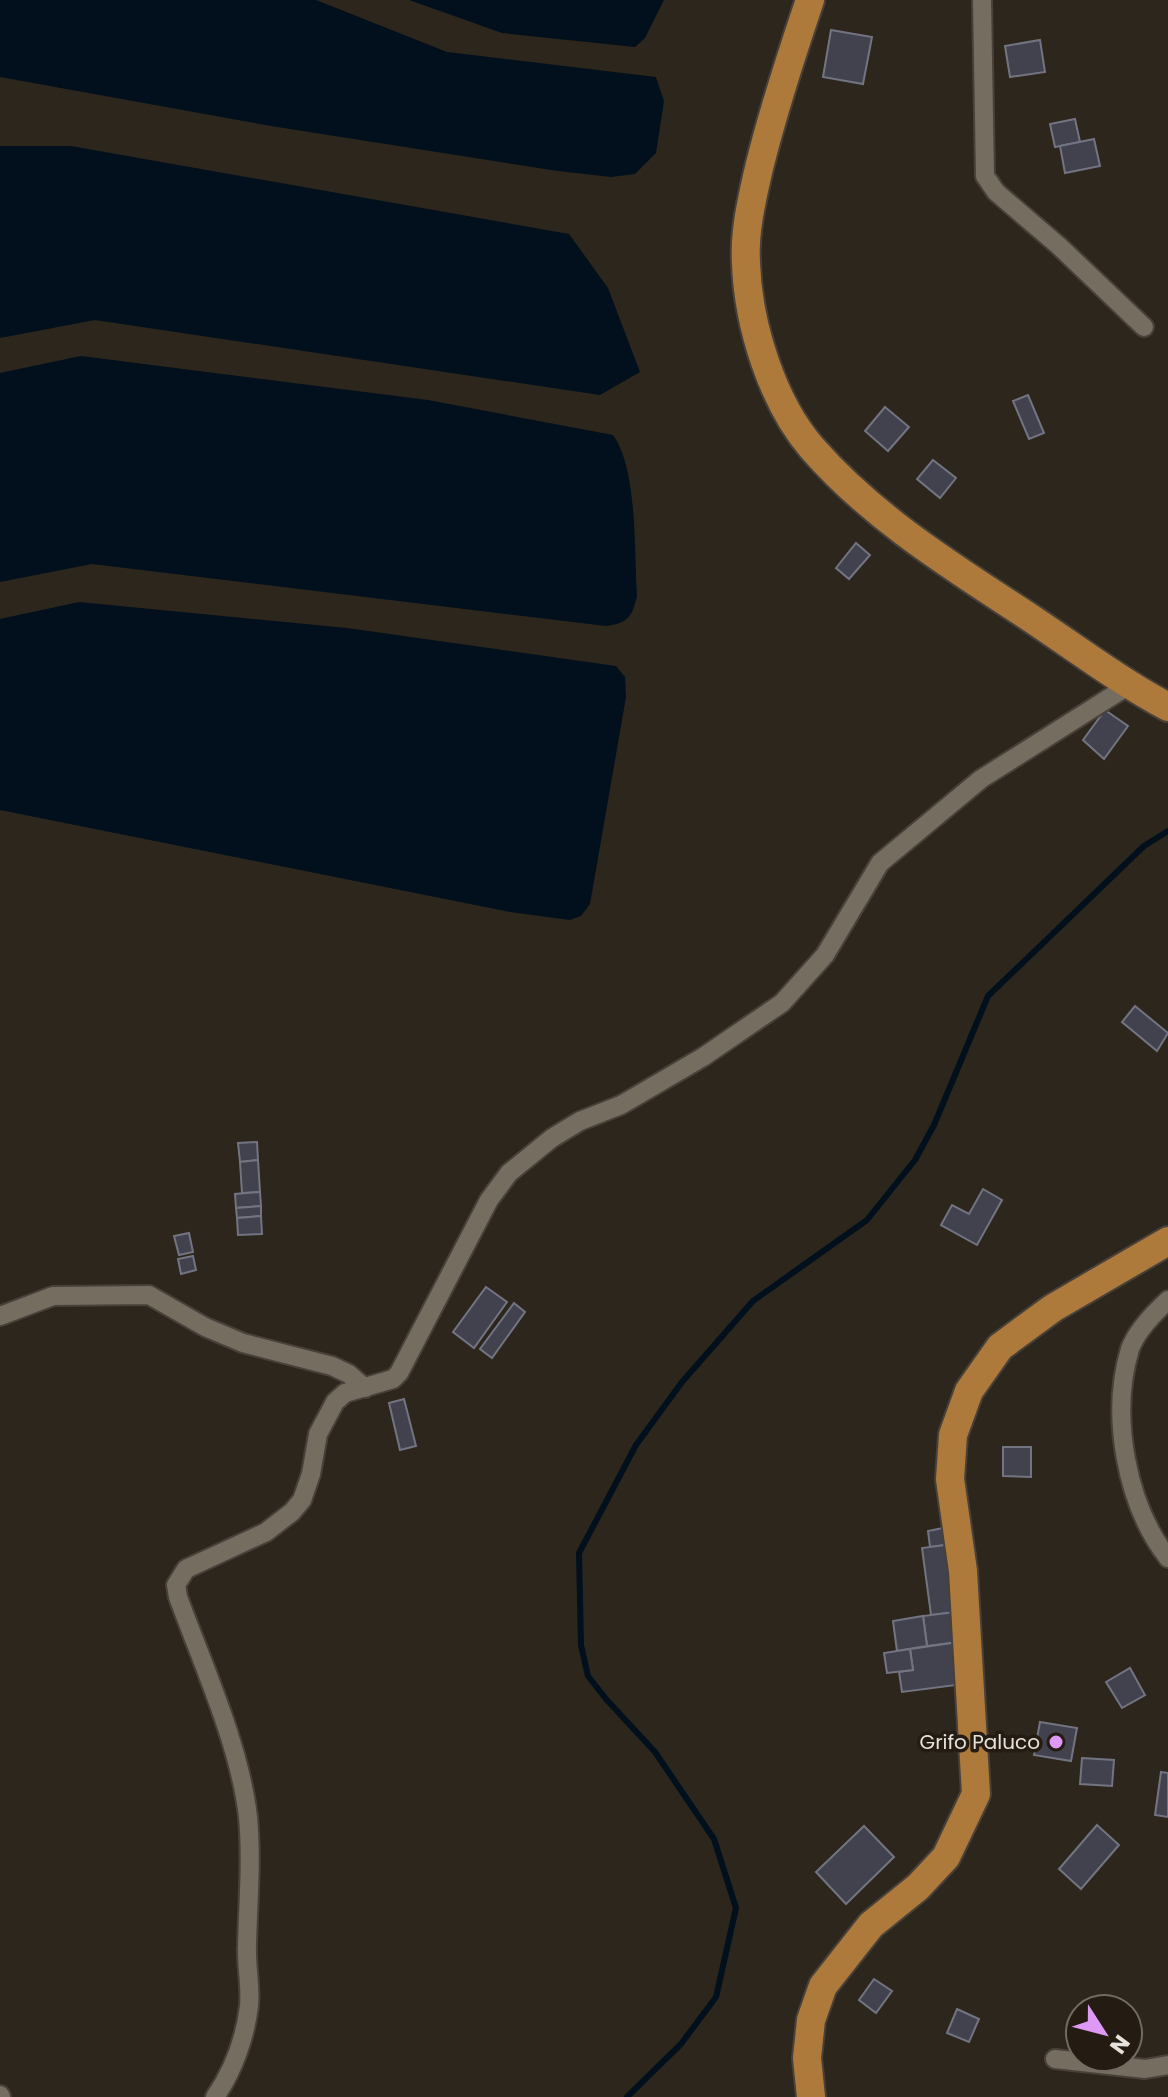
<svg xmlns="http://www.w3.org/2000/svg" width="1168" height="2097" font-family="Poppins,sans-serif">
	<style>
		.water { fill: #01101c }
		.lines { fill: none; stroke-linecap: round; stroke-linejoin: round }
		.stream { stroke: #01101c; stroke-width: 6 }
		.building { fill: #41424e; stroke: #737482; stroke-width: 2 }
		.minor-casing { stroke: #484139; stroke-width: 22 }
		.trunk-casing { stroke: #484139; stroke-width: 32 }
		.minor { stroke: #766d61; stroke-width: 18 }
		.trunk { stroke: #ae7a3c; stroke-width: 28 }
		.poi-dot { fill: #dd99f3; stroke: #241c12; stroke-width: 3 }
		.labels { text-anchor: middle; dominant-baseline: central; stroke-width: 7; stroke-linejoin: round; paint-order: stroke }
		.poi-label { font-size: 20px; fill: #e6e1da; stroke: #241c12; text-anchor: end }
	</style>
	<rect width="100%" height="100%" fill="#2d261c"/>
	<g class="water">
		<path d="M 0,0 L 316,0 L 447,52 L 656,77 L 664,101 L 656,153 L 635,174 L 611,177 L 558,171 L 271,126 L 0,77 Z"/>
		<path d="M 409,0 L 664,0 L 645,38 L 635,47 L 502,33 Z"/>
		<path d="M 0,146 L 71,146 L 569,234 L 608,288 L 640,372 L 600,395 L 95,320 L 0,338 Z"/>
		<path d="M 81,356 L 428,400 L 613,435 C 638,469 634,553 637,596 C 632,617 628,623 606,626 L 92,564 L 0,582 L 0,373 Z"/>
		<path d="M 79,602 L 347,628 L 616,666 L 625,677 L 626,697 L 590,904 L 581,916 L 570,920 L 510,912 L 0,810 L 0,619 Z"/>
	</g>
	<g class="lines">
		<path class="stream" d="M 627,2097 L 681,2044 L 716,1997 L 736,1908 L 714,1839 L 655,1752 L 606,1699 L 588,1676 L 581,1645 L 579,1553 L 636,1445 L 682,1382 L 753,1301 L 867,1220 L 915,1160 L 934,1125 L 988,996 L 1144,846 L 1168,831"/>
	</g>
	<g class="building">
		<path d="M 831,30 L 872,37 L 863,84 L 823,77 Z"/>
		<path d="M 1040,40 L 1045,72 L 1010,77 L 1005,46 Z"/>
		<path d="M 1075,119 L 1080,142 L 1055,147 L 1050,124 Z"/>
		<path d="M 1094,139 L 1100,166 L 1065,173 L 1060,146 Z"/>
		<path d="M 1028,395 L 1044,433 L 1029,439 L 1013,401 Z"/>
		<path d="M 885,407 L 909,427 L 888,451 L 865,431 Z"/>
		<path d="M 933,460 L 956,478 L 940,498 L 917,479 Z"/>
		<path d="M 856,543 L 870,555 L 849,579 L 836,568 Z"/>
		<path d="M 1105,710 L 1128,726 L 1104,759 L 1083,740 Z"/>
		<path d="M 1135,1006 L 1168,1033 L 1157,1051 L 1122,1022 Z"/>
		<path d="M 257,1142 L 258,1160 L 240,1162 L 238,1143 Z"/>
		<path d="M 258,1160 L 260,1192 L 242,1193 L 240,1162 Z"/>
		<path d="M 983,1189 L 1002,1200 L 977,1245 L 941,1225 L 952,1205 L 969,1214 Z"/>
		<path d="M 260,1192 L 261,1206 L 236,1208 L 235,1194 Z"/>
		<path d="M 261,1206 L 261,1216 L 237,1218 L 236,1208 Z"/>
		<path d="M 261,1216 L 262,1234 L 238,1235 L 237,1218 Z"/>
		<path d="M 189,1233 L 193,1252 L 179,1255 L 174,1236 Z"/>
		<path d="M 193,1256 L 196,1270 L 181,1274 L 178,1259 Z"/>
		<path d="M 486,1287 L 507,1302 L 474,1348 L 453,1332 Z"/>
		<path d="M 514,1303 L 525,1312 L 492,1358 L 480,1349 Z"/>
		<path d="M 404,1399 L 416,1446 L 400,1450 L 389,1403 Z"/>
		<path d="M 1003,1447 L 1031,1447 L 1031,1477 L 1003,1476 Z"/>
		<path d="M 943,1528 L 945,1545 L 930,1547 L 928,1531 Z"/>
		<path d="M 945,1545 L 955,1612 L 931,1615 L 922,1548 Z"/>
		<path d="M 955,1612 L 959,1642 L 927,1646 L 923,1616 Z"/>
		<path d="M 923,1616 L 927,1646 L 897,1651 L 893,1621 Z"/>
		<path d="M 959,1642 L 964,1684 L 902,1692 L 899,1672 L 913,1670 L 910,1649 Z"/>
		<path d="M 910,1649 L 913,1670 L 887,1673 L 884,1653 Z"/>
		<path d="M 1130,1668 L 1145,1695 L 1122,1708 L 1106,1682 Z"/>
		<path d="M 1040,1722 L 1077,1728 L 1071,1761 L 1034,1755 Z"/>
		<path d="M 1082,1758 L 1114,1760 L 1112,1786 L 1080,1784 Z"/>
		<path d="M 1161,1772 L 1168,1773 L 1168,1817 L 1155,1815 Z"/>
		<path d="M 1097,1825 L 1119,1845 L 1081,1889 L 1059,1869 Z"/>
		<path d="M 864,1826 L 894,1857 L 846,1904 L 816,1872 Z"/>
		<path d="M 874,1979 L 892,1991 L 876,2013 L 859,2000 Z"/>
		<path d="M 957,2009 L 979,2019 L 969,2042 L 947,2033 Z"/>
	</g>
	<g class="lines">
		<g class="minor-casing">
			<g id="minor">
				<path d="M 982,0 L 985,176 L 996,192 L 1059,246 L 1144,327"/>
				<path d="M 1168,1300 C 1155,1312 1136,1332 1130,1349 C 1110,1415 1126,1504 1168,1558"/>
				<path d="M 0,1316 L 53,1296 L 149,1295 L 205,1327 L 243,1343 L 332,1366 L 349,1374 L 365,1388"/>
				<path d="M 1055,2059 L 1145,2069 L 1168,2065"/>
				<path d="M 0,2095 L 1,2097"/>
				<path d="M 215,2097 C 233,2071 245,2038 249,2006 C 251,1986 246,1966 247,1945 C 248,1903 252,1860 248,1817 C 240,1746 203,1665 178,1597 L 176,1585 L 186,1569 L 266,1532 L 292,1512 L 302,1500 L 311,1474 L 318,1434 L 335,1402 L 345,1393 L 393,1379 L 399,1373 L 489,1200 L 509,1173 L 552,1138 L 580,1121 L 621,1105 L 703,1057 L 782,1003 L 825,955 L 880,863 L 981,779 L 1131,684"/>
			</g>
		</g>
		<g class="trunk-casing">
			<g id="trunk">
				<path d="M 810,0 C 791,56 773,111 759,168 C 752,199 744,231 746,263 C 748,324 772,402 812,448 C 872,517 951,566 1026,615 C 1073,646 1119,681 1168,707"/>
				<path d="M 811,2097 L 807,2058 L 811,2020 L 823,1986 L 871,1925 L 918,1887 L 946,1857 L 976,1794 L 963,1571 L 950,1479 L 953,1435 L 969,1391 L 1000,1347 L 1053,1308 L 1168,1241"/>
			</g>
		</g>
		<use href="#minor" class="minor"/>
		<use href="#trunk" class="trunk"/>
	</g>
	<circle class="poi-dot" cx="1056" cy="1742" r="8"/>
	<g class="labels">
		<g class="poi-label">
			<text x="1040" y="1742">Grifo Paluco</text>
		</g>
	</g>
	<g transform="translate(1104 2033) rotate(126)"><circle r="38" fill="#241c12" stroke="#726b62" stroke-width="2"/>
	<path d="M0-6L14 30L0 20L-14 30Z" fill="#dd99f3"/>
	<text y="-12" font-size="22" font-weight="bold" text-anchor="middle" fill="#e6e1da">N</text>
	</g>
</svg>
